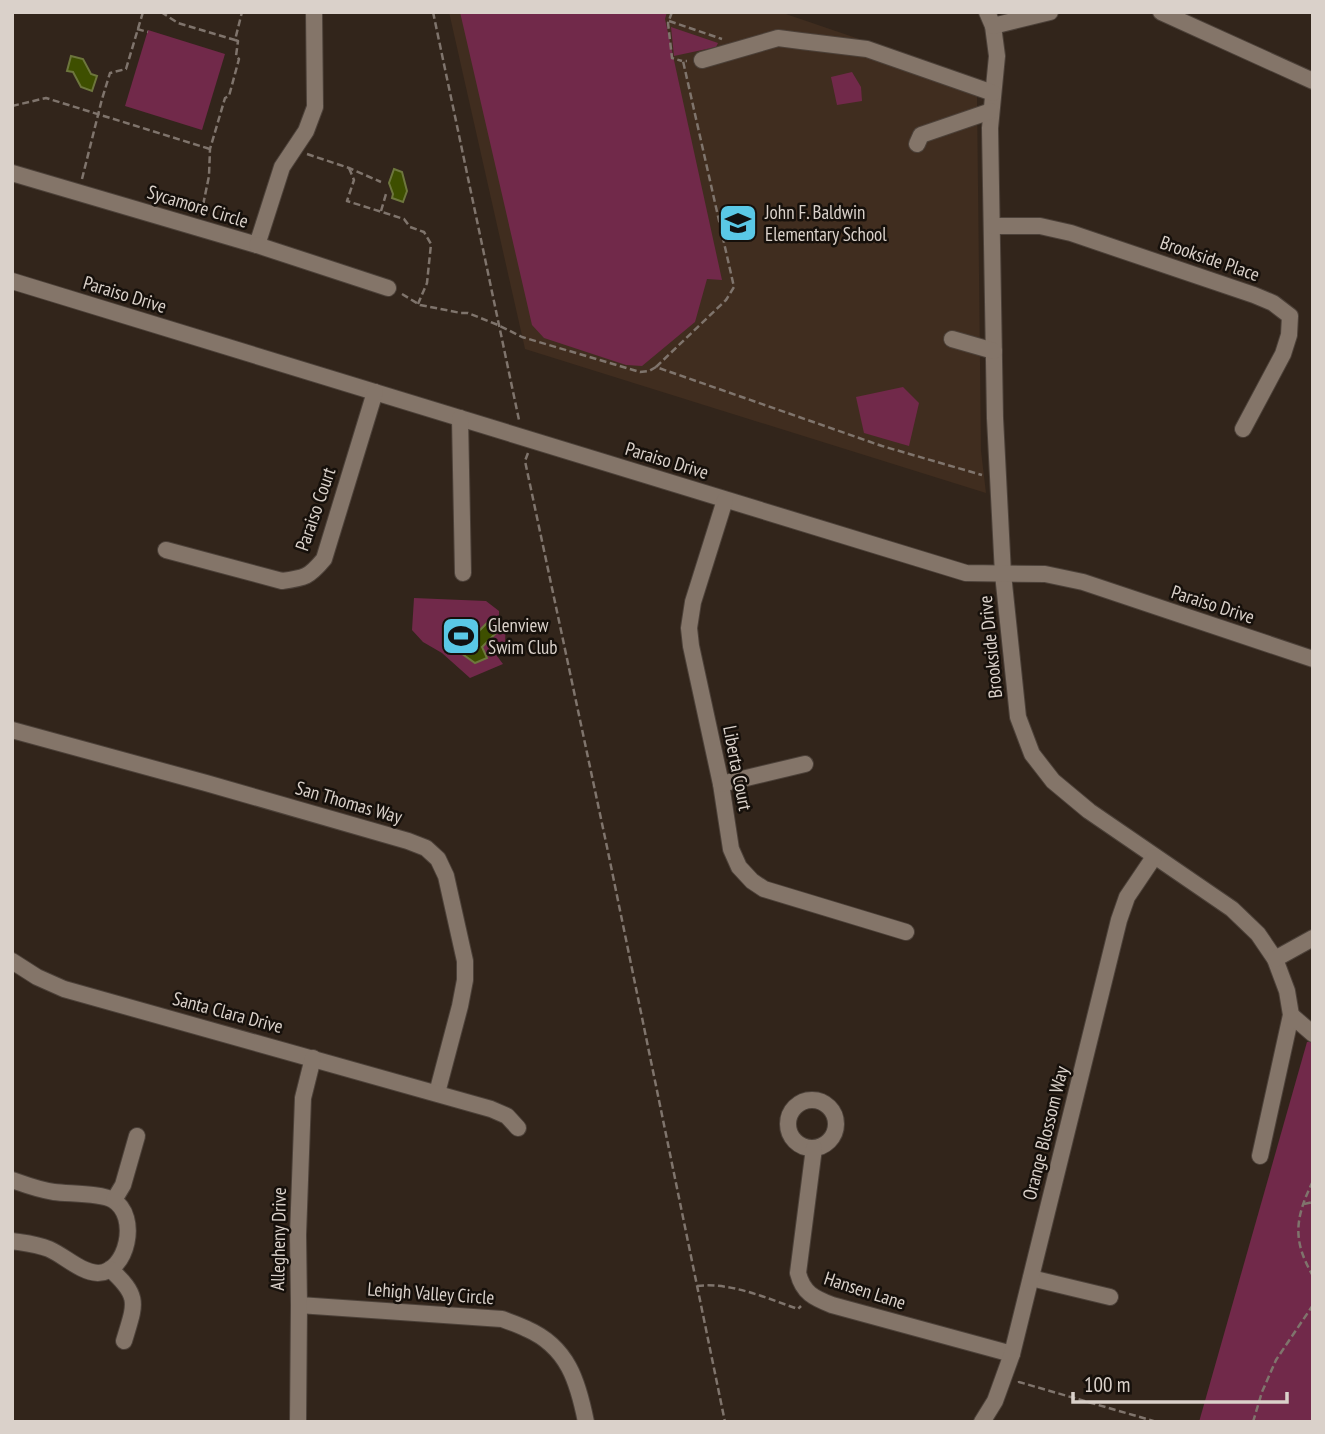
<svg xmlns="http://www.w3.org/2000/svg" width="1325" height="1434" font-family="'PT Sans Narrow',sans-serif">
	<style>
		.built { fill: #402d1f }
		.green { fill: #71294a }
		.water { fill: #3e4f00; stroke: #6d763d; stroke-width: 2 }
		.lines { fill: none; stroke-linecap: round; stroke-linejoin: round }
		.minor-casing { stroke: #4c4139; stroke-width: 18 }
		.path { stroke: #7f746c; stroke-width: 2.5; stroke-dasharray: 7 3.5; stroke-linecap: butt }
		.minor { stroke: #847569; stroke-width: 16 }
		.labels { text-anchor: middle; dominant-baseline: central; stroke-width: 5; stroke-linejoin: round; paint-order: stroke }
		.street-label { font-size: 19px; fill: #dad1ca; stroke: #16100b }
		.poi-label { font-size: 19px; fill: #dad1ca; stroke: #16100b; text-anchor: start }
	</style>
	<rect width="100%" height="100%" fill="#32251b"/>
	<path class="built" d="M 449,12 L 780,12 L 982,81 L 977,98 L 981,451 L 986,493 L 525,349 Z"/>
	<g class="green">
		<path d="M 460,12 L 667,12 L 665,19 L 722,280 L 707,279 L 695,322 L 642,366 L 626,365 L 544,338 L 532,325 Z"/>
		<path d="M 671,27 L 718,43 L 716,47 L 674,56 Z"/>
		<path d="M 148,30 L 225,54 L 202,130 L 125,106 Z"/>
		<path d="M 852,72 L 861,87 L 862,101 L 837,105 L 831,77 Z"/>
		<path d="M 903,387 L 919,403 L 909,446 L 864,433 L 856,397 Z"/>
		<path d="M 414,598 L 486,601 L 499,611 L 499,618 L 506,624 L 505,642 L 494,652 L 503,664 L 470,678 L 442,653 L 423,642 L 412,630 Z"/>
		<path d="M 1313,1041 L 1313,1422 L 1199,1422 L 1307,1042 Z"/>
	</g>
	<g class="water">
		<path d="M 71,56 L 83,59 L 91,74 L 97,76 L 92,91 L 81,87 L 73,72 L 67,71 Z"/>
		<path d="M 394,169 L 402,172 L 407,191 L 403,202 L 392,198 L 393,194 L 389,183 Z"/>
		<path d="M 488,622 L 498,631 L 482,647 L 487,658 L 475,663 L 461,653 L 457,647 L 462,633 L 473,637 Z"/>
	</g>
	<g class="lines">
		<g class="minor-casing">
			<g id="minor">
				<path d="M 987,12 L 993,26 L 997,56 L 990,128 L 995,418 L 1003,574 L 1018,717 L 1032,754 L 1053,781 L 1089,811 L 1232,909 L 1258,934 L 1275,959 L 1287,991 L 1291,1015 L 1260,1156"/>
				<path d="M 1161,12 L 1313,81"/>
				<path d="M 993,26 L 1050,12"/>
				<path d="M 702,60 L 778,38 L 801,41 L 867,49 L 993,93"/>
				<path d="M 917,144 L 921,135 L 991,111"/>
				<path d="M 12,173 L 257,245 L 282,167 L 306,131 L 315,107 L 314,12"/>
				<path d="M 993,226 L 1040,226 L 1071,233 L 1254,295 L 1273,303 L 1290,316 L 1289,335 L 1283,354 L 1243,429"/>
				<path d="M 257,245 L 388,288"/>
				<path d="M 12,281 L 966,573 L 1045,574 L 1083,582 L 1313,659"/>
				<path d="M 952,339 L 994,351"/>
				<path d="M 460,418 L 463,573"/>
				<path d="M 725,500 L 693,602 L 689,628 L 691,646 L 721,784 L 731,849 L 739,867 L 752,881 L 764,889 L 906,932"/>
				<path d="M 166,550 L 282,581 C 305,578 309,577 324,559 L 375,392"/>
				<path d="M 12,730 L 206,783 L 408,841 L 426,848 L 438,859 L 446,876 L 465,961 L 465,980 L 460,1006 L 437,1093"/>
				<path d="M 721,784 L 805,764"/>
				<path d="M 1275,959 L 1313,938"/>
				<path d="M 12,961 L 37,977 L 64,989 L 491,1109 L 507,1116 L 518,1128"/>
				<path d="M 1291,1015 L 1313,1034"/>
				<circle cx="812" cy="1124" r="24"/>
				<path d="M 814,1148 L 798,1273 C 803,1293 814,1298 832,1305 L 1012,1354"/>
				<path d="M 12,1180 C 26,1185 39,1190 54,1192 C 69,1194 101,1193 113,1200 C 140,1216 127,1273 98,1273 C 80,1272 65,1256 49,1249 C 37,1244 25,1243 12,1241"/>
				<path d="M 114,1200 L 123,1185 L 137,1136"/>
				<path d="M 110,1269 C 141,1297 135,1304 124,1341"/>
				<path d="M 1031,1278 L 1110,1297"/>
				<path d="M 299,1305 L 502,1319 C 510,1322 519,1325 527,1329 C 568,1347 578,1382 586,1422"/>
				<path d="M 298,1422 L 299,1305 L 298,1235 L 303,1098 L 313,1058"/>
				<path d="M 982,1422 L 995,1401 L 1012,1354 L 1119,920 L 1127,897 L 1154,857"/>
			</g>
		</g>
		<g class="path">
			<path d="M 161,12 L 178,23 L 235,40"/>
			<path d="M 433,12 L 519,420"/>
			<path d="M 672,12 L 668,23 L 672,58 L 682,61"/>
			<path d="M 669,21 L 722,39"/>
			<path d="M 137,29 L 148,32"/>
			<path d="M 12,106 L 46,98 L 210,149"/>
			<path d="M 307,154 L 349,168 L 381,182"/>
			<path d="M 349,168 L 354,180 L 347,201 L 404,219 L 410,227 L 424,232 L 431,244 L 427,283 L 418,304"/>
			<path d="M 82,179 L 102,99 L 110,73 L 126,69 L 143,12"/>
			<path d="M 381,211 L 386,194"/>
			<path d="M 201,215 L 209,176 L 210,149 L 225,98 L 229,96 L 239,59 L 236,56 L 238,41 L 235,40 L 242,12"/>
			<path d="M 402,294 L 420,305 L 461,313 L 468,313 L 498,325 L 522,337 L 640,372 L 649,371 L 656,367 L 882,446 L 982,475"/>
			<path d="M 656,367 L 726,300 L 734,287 L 683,61 L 687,61"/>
			<path d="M 528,453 L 525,461 L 607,847 L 725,1422"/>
			<path d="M 1313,1181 C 1295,1218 1292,1240 1313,1276"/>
			<path d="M 1304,1204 L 1313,1202"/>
			<path d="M 697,1286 C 731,1282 766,1298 798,1309 L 801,1306"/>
			<path d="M 1019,1381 L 1019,1382 L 1157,1422"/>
			<path d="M 1253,1422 L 1262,1392 L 1276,1360 L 1313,1305"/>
		</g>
		<use href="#minor" class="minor"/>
	</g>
	<defs>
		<g id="school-square" transform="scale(2.0125)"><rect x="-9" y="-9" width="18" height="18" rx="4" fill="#5ac8e6" stroke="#16100b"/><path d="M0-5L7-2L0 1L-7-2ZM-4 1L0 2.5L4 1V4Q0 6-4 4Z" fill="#111"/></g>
		<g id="stadium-square" transform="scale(2.0125)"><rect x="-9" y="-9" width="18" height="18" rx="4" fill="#5ac8e6" stroke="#16100b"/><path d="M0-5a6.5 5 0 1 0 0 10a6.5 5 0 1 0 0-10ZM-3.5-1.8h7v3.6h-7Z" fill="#111"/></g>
	</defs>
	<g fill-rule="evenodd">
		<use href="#school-square" x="738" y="223"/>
		<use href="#stadium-square" x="461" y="636"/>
	</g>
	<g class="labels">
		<g class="street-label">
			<text transform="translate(198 206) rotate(17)">Sycamore Circle</text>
			<text transform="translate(1210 258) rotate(19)">Brookside Place</text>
			<text transform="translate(125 294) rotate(17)">Paraiso Drive</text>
			<text transform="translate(667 460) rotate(17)">Paraiso Drive</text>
			<text transform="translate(315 509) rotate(-71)">Paraiso Court</text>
			<text transform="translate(1213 604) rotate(18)">Paraiso Drive</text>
			<text transform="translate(990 647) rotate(-96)">Brookside Drive</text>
			<text transform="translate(738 768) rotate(79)">Liberta Court</text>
			<text transform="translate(349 802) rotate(16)">San Thomas Way</text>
			<text transform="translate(228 1012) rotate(15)">Santa Clara Drive</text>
			<text transform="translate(1045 1133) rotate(-76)">Orange Blossom Way</text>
			<text transform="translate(278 1239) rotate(-89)">Allegheny Drive</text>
			<text transform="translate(865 1290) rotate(18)">Hansen Lane</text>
			<text transform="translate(431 1293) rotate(4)">Lehigh Valley Circle</text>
		</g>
		<g class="poi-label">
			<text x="765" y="212">John F. Baldwin<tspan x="765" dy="22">Elementary School</tspan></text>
			<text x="488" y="625">Glenview<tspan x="488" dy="22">Swim Club</tspan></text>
		</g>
	</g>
	<rect width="1325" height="1434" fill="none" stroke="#dad1ca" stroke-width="28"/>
	<path d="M1073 1392v10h214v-10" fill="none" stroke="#dad1ca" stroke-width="3.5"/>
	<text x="1084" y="1392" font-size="21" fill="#dad1ca" stroke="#16100b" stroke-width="5" paint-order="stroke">100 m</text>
</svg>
